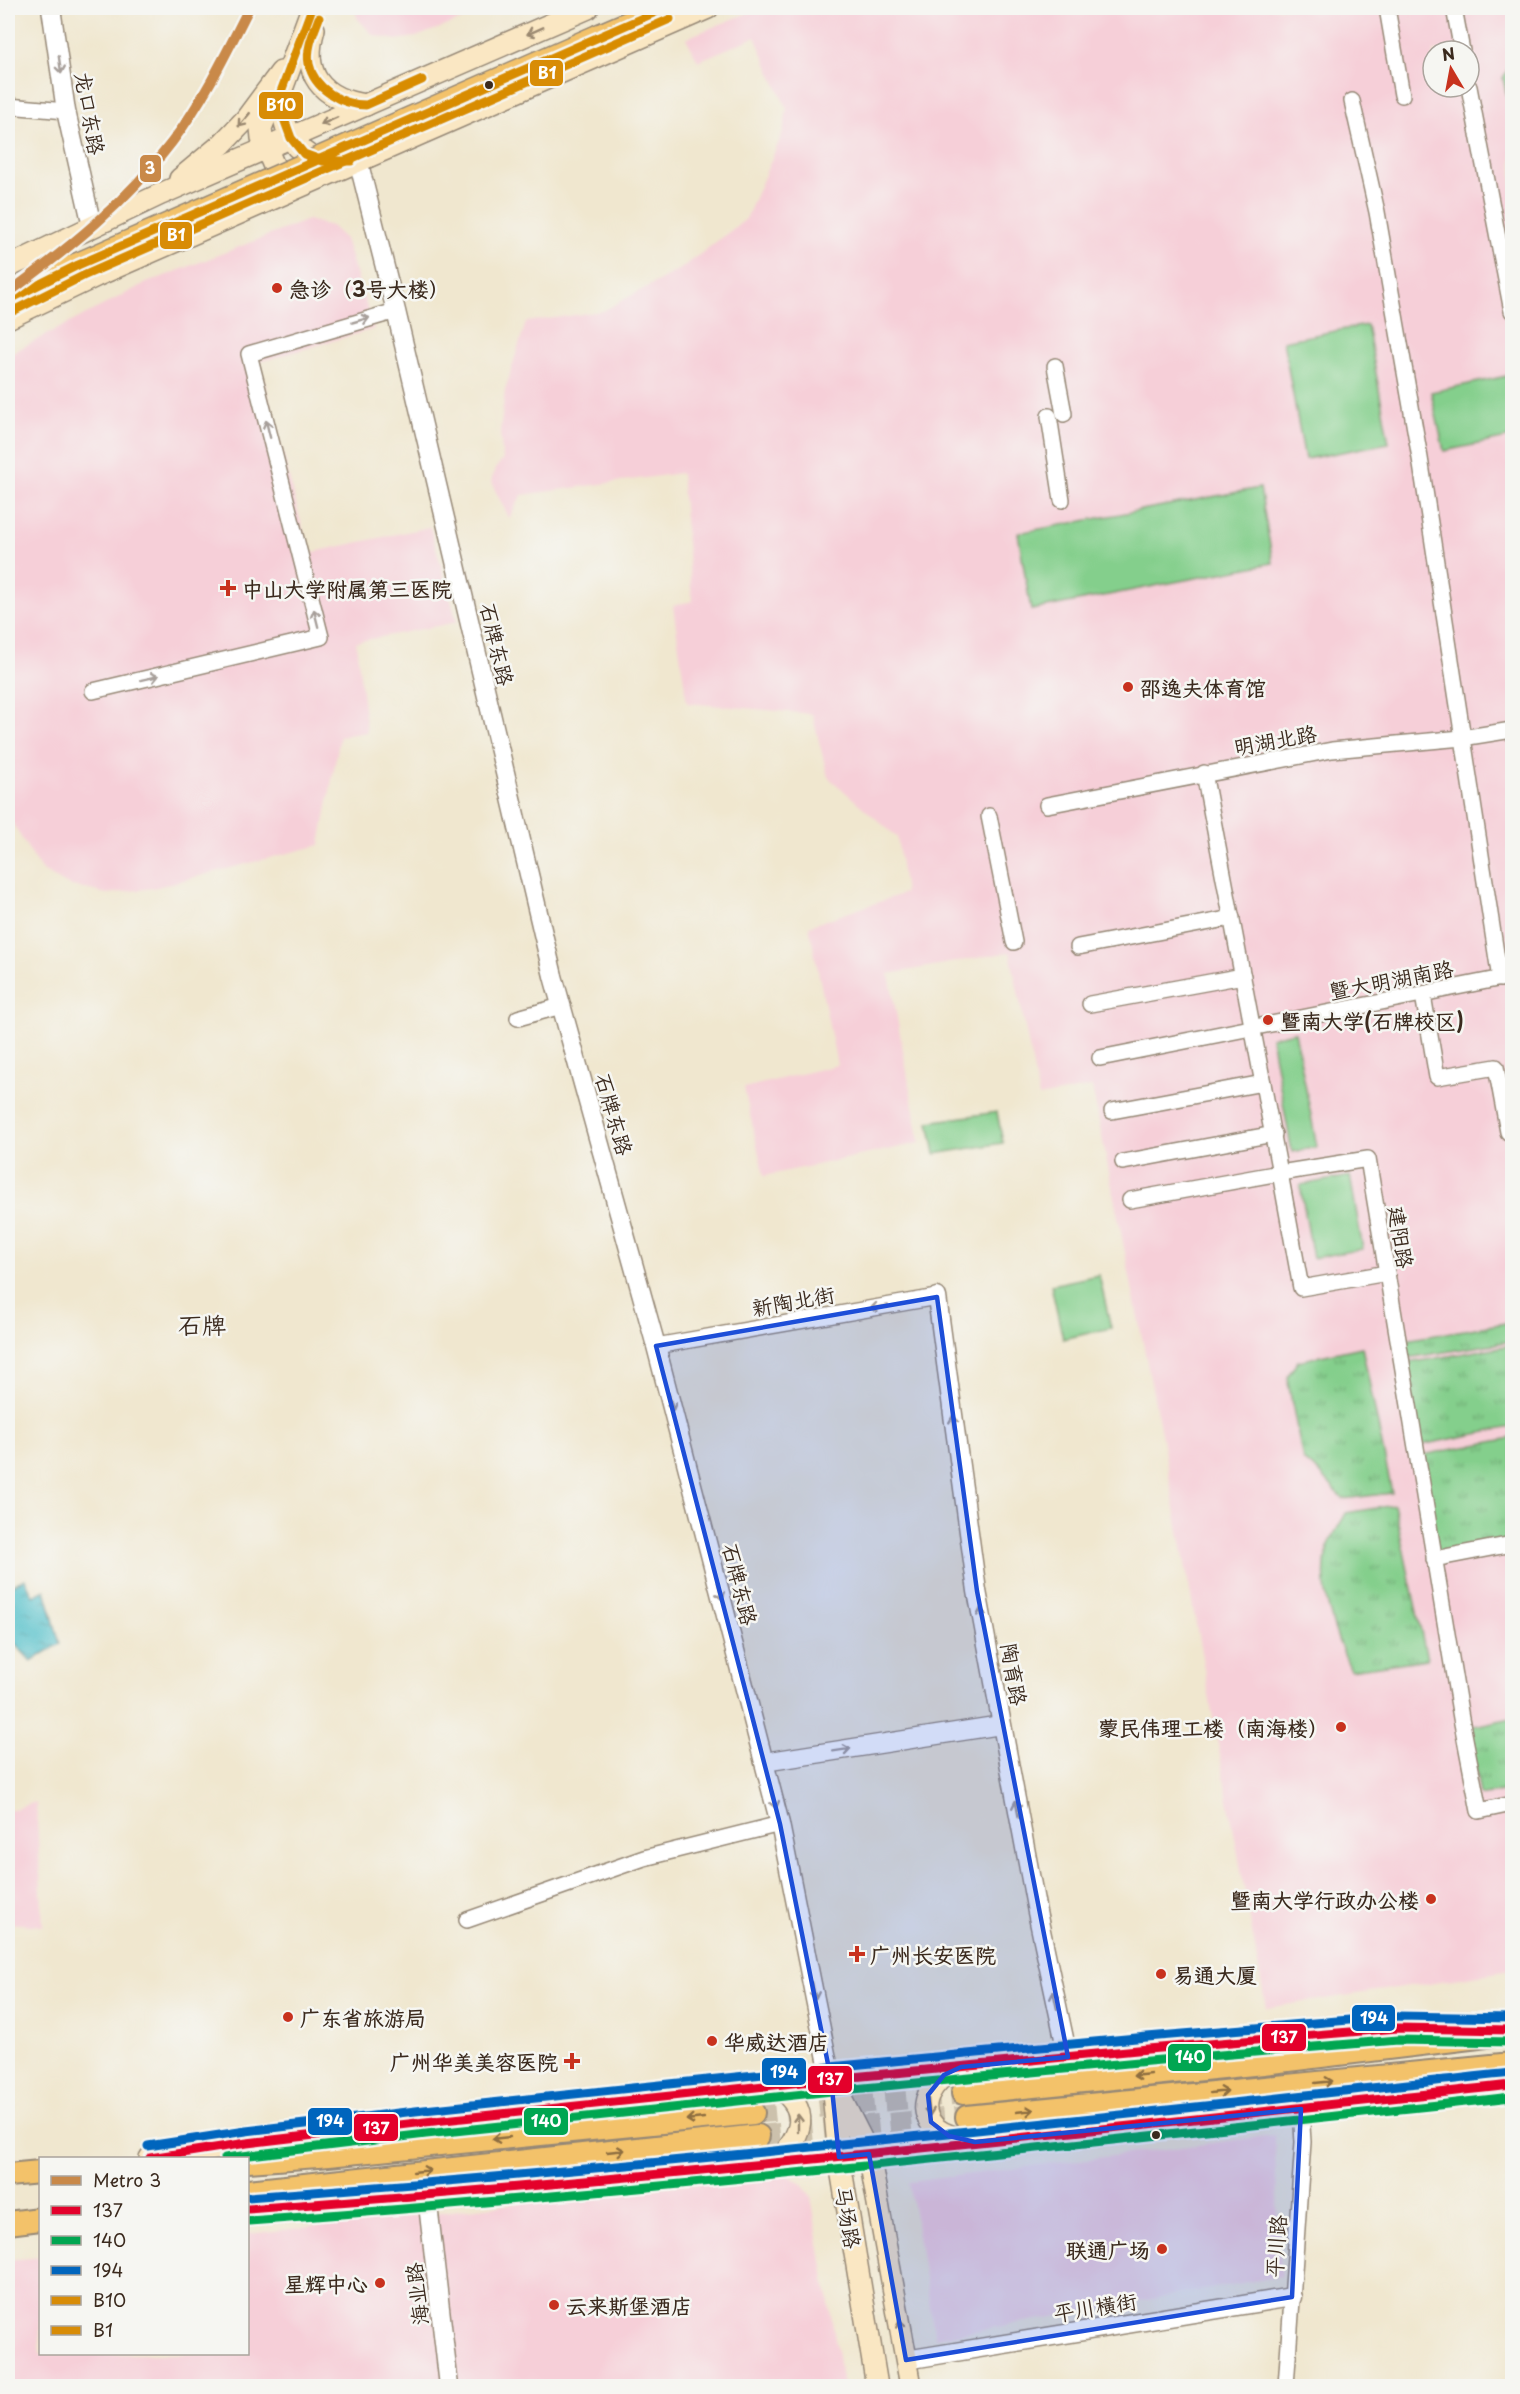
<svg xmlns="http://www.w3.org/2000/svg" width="1520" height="2394" font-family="'Playpen Sans','LXGW WenKai TC',sans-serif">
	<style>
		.built { fill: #f6cfd8; fill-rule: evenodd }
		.grass { fill: url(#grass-tufts); stroke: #607c55; stroke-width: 1.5 }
		.park { fill: #84cf8c; stroke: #607c55; stroke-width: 1.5 }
		.water { fill: url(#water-ripples); stroke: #477574; stroke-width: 1.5 }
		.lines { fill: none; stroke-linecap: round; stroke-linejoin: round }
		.primary-tunnel { stroke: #ccc1ac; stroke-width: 22; stroke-dasharray: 22 11; stroke-linecap: butt }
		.minor-casing { stroke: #968876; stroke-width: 18 }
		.tertiary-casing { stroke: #968876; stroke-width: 21 }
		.secondary-casing { stroke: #968876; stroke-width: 24 }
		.primary-casing { stroke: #968876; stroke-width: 26 }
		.trunk-casing { stroke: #968876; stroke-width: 27 }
		.minor { stroke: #fff; stroke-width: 15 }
		.tertiary { stroke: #fff; stroke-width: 18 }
		.secondary { stroke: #fae7c3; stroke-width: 21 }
		.primary { stroke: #f3c26a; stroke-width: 22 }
		.trunk { stroke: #f3c26a; stroke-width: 24 }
		.trunk-bridge-casing { stroke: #968876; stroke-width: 27; stroke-linecap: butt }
		.trunk-bridge { stroke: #f3c26a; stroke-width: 24 }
		.bus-1-casing { stroke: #f6f6f2; stroke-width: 14 }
		.bus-2-casing { stroke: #f6f6f2; stroke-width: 14 }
		.bus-3-casing { stroke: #f6f6f2; stroke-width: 14 }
		.bus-4-casing { stroke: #f6f6f2; stroke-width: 14 }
		.bus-5-casing { stroke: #f6f6f2; stroke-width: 14 }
		.bus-1 { stroke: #e4002b; stroke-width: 9 }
		.bus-2 { stroke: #00a651; stroke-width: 9 }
		.bus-3 { stroke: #0065bd; stroke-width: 9 }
		.bus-4 { stroke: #d88c06; stroke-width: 9 }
		.bus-5 { stroke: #d88c06; stroke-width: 9 }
		.metro-1-casing { stroke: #f6f6f2; stroke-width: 15 }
		.metro-1 { stroke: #c98949; stroke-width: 10 }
		.oneway { stroke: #9a8870 }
		.oneway2 { stroke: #a79f9a }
		.oneway3 { stroke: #8e6e40 }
		.marked { fill: #1d4ed8; fill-opacity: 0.2; stroke: #1d4ed8; stroke-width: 4.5; stroke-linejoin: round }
		.bus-dot { fill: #3b2a1e; stroke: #f6f6f2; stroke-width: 2 }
		.poi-dot { fill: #c8321e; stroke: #f6f6f2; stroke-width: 2 }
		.labels { text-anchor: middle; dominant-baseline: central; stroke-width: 5; stroke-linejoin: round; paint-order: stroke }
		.street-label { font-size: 21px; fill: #3b2a1e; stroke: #f6f6f2 }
		.poi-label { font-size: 21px; font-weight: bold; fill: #3b2a1e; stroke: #f6f6f2; text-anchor: start }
		.quarter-label { font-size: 24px; fill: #3b2a1e; stroke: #f6f6f2 }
		.line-badge { stroke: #f6f6f2; stroke-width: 2 }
		.badge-label { font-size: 16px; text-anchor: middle; font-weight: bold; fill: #fff }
	</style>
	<defs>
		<pattern id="grass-tufts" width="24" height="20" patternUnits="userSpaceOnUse" patternTransform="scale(1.5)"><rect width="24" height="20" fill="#84cf8c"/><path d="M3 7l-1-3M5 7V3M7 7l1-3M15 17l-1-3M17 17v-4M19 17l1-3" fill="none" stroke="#6da872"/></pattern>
		<pattern id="water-ripples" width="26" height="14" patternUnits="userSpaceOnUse" patternTransform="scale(1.5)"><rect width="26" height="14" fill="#53c0ca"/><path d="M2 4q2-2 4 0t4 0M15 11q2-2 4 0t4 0" fill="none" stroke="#469ca3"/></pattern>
	</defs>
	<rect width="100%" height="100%" fill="#f6f6f2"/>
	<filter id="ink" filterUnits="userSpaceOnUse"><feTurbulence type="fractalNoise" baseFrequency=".0167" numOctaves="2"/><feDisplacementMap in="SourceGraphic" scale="12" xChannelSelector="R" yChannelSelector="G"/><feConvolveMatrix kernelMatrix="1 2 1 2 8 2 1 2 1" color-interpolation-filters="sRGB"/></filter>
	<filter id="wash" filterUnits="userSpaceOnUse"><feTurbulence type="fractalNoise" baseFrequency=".008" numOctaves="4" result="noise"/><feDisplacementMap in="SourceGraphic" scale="24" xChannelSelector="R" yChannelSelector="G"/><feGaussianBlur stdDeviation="1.35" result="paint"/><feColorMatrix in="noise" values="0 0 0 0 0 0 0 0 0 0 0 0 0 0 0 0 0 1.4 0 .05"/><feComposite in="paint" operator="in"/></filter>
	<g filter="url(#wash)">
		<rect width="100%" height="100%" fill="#f0e7cf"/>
		<g class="built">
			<path d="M 355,8 L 493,8 L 416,37 L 396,40 L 373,35 L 357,18 Z"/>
			<path d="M 760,8 L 1512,8 L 1512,1970 L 1266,2008 L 1162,1438 L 1092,1087 L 1039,1097 L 1010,952 L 889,974 L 920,1143 L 764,1176 L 744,1088 L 837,1065 L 809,926 L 905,893 L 897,837 L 828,777 L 812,714 L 687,703 L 673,606 L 692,601 L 681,473 L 522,495 L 509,518 L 491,482 L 495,469 L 503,459 L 500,433 L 505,390 L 526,322 L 603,311 L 682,268 L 746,219 L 783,132 L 787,109 L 755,37 L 698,61 L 686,38 ZM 1433,51 L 1469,51 L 1469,87 L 1433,87 Z"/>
			<path d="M 308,220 L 331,226 L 345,239 L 374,329 L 259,362 L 309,553 L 430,527 L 457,622 L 356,642 L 367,732 L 340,736 L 320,845 L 153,888 L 107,894 L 68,885 L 41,870 L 8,816 L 8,355 L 144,284 Z"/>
			<path d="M 36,1802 L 43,1926 L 8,1923 L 8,1811 Z"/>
			<path d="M 1274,2135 L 1281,2276 L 935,2338 L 909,2182 Z"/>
			<path d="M 783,2173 L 800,2182 L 811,2196 L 843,2386 L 8,2386 L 8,2261 L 40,2257 L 40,2354 L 248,2354 L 248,2234 Z"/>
		</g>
		<g class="grass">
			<path d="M 1512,1322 L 1512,1341 L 1408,1358 L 1405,1340 Z"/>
			<path d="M 1512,1345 L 1512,1427 L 1415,1446 L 1402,1364 Z"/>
			<path d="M 1362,1347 L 1392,1493 L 1343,1499 L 1320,1473 L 1303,1460 L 1287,1377 L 1298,1361 Z"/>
			<path d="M 1512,1438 L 1512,1544 L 1434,1559 L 1417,1456 Z"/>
			<path d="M 1394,1505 L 1427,1659 L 1351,1670 C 1335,1637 1318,1588 1327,1551 C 1330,1538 1340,1525 1346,1513 Z"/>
			<path d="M 1512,1718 L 1512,1790 L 1480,1796 L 1469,1727 Z"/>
		</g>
		<g class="park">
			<path d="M 1512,61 L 1512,119 L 1503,78 Z"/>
			<path d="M 1367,325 L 1389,443 L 1305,459 L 1283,341 Z"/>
			<path d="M 1507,376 L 1512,401 L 1512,437 L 1444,451 L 1431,392 Z"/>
			<path d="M 1260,488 L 1273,563 L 1031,610 L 1018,533 Z"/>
			<path d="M 1295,1032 L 1317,1147 L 1292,1152 L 1271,1037 Z"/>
			<path d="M 997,1112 L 1003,1143 L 935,1154 L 929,1122 Z"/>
			<path d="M 1350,1176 L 1363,1249 L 1313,1258 L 1300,1185 Z"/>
			<path d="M 1099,1275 L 1111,1328 L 1063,1339 L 1051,1285 Z"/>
		</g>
		<path class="water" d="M 25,1579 L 33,1596 L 45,1590 L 60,1644 L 31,1661 L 8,1636 L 8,1587 Z"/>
	</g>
	<g filter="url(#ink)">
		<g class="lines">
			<g class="primary-tunnel">
				<path d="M 753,2113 L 963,2093"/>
				<path d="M 758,2136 L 967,2117"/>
			</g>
			<g class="minor-casing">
				<g id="minor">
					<path d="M 1387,8 L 1402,95"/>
					<path d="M 1454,8 L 1462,51"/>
					<path d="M 1469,87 L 1512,311"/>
					<path d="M 1352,101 L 1377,212 L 1420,458 L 1500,979"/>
					<path d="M 8,106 L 66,111"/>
					<path d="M 1055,366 L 1064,414"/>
					<path d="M 1049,416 L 1062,500"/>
					<path d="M 93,691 L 321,637 L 249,354 L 396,311"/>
					<path d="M 1204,773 L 1280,1173 L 1368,1159 L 1461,1718 L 1479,1811 L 1512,1804"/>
					<path d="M 1047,805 L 1332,750 L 1462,738 L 1512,730"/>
					<path d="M 989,816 L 1014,942"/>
					<path d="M 1078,947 L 1232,918"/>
					<path d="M 1423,995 L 1437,1077 L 1496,1067 L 1508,1132"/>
					<path d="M 1090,1004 L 1243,976"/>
					<path d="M 518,1018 L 561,1006"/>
					<path d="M 1100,1058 L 1512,976"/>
					<path d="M 1112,1111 L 1263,1083"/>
					<path d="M 1123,1162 L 1274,1134"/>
					<path d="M 1130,1200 L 1280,1173 L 1301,1288 L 1387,1273"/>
					<path d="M 656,1346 L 937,1297"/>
					<path d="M 1434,1559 L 1512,1544"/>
					<path d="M 467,1920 L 644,1858 L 780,1824"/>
					<path d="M 1286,2386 L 1303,2142 L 1301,2109"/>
				</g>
			</g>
			<g class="tertiary-casing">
				<g id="tertiary">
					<path d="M 51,8 L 66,111 L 92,226"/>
					<path d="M 358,160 L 396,311 L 553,976 L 656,1346 L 780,1824 L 831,2079"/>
					<path d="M 937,1297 L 977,1591 L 1037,1912 L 1068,2057"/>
					<path d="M 764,1762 L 1001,1725"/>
					<path d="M 427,2196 L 449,2386"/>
					<path d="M 906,2360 L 1292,2297"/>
				</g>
			</g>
			<g class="secondary-casing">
				<g id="secondary">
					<path d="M 312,8 L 279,97 L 286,126 L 297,147 L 314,159 L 331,161"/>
					<path d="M 314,29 C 301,74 321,99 366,105"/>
					<path d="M 277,90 L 261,128 L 262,138 L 285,192"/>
					<path d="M 180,179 L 222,144 L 246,119 L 281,72"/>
					<path d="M 8,267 L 161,194 L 588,8"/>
					<path d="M 8,318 L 96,276 L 708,8"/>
					<path d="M 955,2069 C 933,2080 912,2108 937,2129 C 946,2136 958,2138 968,2141"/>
					<path d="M 831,2079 L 869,2154 L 911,2386"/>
					<path d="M 775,2085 C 813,2110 802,2134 777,2163"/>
					<path d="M 833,2092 L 839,2157 L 877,2386"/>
					<path d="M 150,2158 L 359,2129 L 831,2079 L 1398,2028 L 1482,2029"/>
					<path d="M 248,2209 L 427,2196 L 839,2157 L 1512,2085"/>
				</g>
			</g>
			<g class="primary-casing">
				<g id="primary">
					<path d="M 963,2093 L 1263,2063 L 1512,2033"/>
					<path d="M 967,2117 L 1512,2064"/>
					<path d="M 248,2161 L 318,2156 L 753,2113"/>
					<path d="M 8,2175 L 40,2172"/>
					<path d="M 248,2191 L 758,2136"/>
					<path d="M 8,2223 L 40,2219"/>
				</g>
			</g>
			<g class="trunk-casing">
				<g id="trunk">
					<path d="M 600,36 L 665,8"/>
					<path d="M 8,300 L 78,265"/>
				</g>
			</g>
			<use href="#minor" class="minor"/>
			<use href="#tertiary" class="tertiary"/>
			<use href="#secondary" class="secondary"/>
			<use href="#primary" class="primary"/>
			<use href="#trunk" class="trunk"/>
			<g class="trunk-bridge-casing">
				<path id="trunk-bridge" d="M 78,265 L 600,36"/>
			</g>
			<use href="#trunk-bridge" class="trunk-bridge"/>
			<g class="bus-1-casing">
				<g id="bus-1">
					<path d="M 150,2158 L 247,2143 L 425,2122 L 831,2079 L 1148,2049 L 1398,2028 L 1512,2030"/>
					<path d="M 248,2209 C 670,2178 1091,2130 1512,2085"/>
				</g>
			</g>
			<g class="bus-2-casing">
				<g id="bus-2">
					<path d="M 225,2158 L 426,2134 L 832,2091 L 1149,2061 L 1398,2040 L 1512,2042"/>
					<path d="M 249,2221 C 671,2190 1092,2142 1512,2097"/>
				</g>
			</g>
			<g class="bus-3-casing">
				<g id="bus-3">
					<path d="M 148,2146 L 246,2131 L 424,2110 L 830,2067 L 1147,2037 L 1397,2016 L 1512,2018"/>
					<path d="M 248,2197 C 670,2166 1090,2118 1511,2073"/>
				</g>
			</g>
			<g class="bus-4-casing">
				<g id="bus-4">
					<path d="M 312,8 L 279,97 L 283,116 L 291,138 L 304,154 L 323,161 L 351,161"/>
					<path d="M 319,18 C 314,32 306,48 309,64 C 314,89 342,105 366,105 L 422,80"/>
					<path d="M 8,300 L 78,265 L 665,8"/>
				</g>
			</g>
			<g class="bus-5-casing">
				<path id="bus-5" d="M 13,311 L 83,276 L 670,19"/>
			</g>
			<use href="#bus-1" class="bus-1"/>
			<use href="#bus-2" class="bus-2"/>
			<use href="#bus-3" class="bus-3"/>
			<use href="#bus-4" class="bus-4"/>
			<use href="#bus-5" class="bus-5"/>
			<g class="metro-1-casing">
				<path id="metro-1" d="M 8,293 C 68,249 127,202 172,142 C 203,101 226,54 249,8"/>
			</g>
			<use href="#metro-1" class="metro-1"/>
		</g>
		<defs><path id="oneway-shaft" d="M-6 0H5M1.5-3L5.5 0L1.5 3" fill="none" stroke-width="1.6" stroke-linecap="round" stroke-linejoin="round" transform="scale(1.5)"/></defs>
		<g class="oneway">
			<use href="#oneway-shaft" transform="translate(535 31) rotate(156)"/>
			<use href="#oneway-shaft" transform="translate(244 120) rotate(130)"/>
			<use href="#oneway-shaft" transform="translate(329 121) rotate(156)"/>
			<use href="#oneway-shaft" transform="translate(929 2107) rotate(84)"/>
			<use href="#oneway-shaft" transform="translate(798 2123) rotate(-90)"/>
			<use href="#oneway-shaft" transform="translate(901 2329) rotate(-100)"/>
		</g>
		<g class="oneway2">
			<use href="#oneway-shaft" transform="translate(60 65) rotate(82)"/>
			<use href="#oneway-shaft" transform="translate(361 320) rotate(-16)"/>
			<use href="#oneway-shaft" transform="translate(268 429) rotate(-104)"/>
			<use href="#oneway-shaft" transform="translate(316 618) rotate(-104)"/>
			<use href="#oneway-shaft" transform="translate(150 678) rotate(-13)"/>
			<use href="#oneway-shaft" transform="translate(879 1307) rotate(170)"/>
			<use href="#oneway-shaft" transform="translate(671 1402) rotate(76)"/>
			<use href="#oneway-shaft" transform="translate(954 1424) rotate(-98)"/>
			<use href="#oneway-shaft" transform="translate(720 1591) rotate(76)"/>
			<use href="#oneway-shaft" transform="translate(982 1617) rotate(-100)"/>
			<use href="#oneway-shaft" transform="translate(842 1750) rotate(-9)"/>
			<use href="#oneway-shaft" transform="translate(774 1800) rotate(76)"/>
			<use href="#oneway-shaft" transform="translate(1017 1809) rotate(-101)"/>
			<use href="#oneway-shaft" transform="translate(814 1991) rotate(79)"/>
			<use href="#oneway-shaft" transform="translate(1055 2000) rotate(-102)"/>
		</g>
		<g class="oneway3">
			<use href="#oneway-shaft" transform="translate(1142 2075) rotate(174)"/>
			<use href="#oneway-shaft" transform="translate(1324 2082) rotate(-6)"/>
			<use href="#oneway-shaft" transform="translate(1219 2092) rotate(-6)"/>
			<use href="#oneway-shaft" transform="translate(1025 2111) rotate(-6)"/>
			<use href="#oneway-shaft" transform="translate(695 2119) rotate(174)"/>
			<use href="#oneway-shaft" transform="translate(501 2138) rotate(174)"/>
			<use href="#oneway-shaft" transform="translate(616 2151) rotate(-6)"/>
			<use href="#oneway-shaft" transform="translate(422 2171) rotate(-6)"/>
		</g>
	</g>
	<path class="marked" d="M 937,1297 L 977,1591 L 1068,2057 L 961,2067 L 944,2075 L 928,2095 L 931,2122 L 949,2136 L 975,2142 L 1301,2109 L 1292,2297 L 906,2360 L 869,2154 L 839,2157 L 831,2079 L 780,1824 L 656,1346 Z"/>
	<g class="bus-dot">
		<circle cx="489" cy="85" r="5"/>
		<circle cx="1156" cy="2135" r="5"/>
	</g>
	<g class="poi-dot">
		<circle cx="277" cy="288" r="6"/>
		<path d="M225 579h6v6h6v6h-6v6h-6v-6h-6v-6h6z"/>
		<circle cx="1128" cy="687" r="6"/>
		<circle cx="1268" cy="1020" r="6"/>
		<circle cx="1341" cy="1727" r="6"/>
		<circle cx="1431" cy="1899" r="6"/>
		<path d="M854 1945h6v6h6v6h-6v6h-6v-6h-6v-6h6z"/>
		<circle cx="1161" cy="1974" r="6"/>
		<circle cx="288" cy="2017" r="6"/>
		<circle cx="712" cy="2041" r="6"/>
		<path d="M569 2052h6v6h6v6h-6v6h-6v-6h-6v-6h6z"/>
		<circle cx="1162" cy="2249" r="6"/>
		<circle cx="380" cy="2283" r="6"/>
		<circle cx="554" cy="2305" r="6"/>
	</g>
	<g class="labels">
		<g class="street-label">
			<text transform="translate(91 113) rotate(80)">龙口东路</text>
			<text transform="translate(498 644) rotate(77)">石牌东路</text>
			<text transform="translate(1275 739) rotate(-10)">明湖北路</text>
			<text transform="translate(1391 979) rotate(-11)">暨大明湖南路</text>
			<text transform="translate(615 1114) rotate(74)">石牌东路</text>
			<text transform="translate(1402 1237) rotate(81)">建阳路</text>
			<text transform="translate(793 1300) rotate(-10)">新陶北街</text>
			<text transform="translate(741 1584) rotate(76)">石牌东路</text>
			<text transform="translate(1015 1674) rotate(80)">陶育路</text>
			<text transform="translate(849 2217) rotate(80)">马场路</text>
			<text transform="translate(1275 2246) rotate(-86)">平川路</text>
			<text transform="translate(416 2294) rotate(-97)">海业路</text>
			<text transform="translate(1095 2306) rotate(-9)">平川横街</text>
		</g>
		<g class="poi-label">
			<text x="289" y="288">急诊（3号大楼）</text>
			<text x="242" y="588">中山大学附属第三医院</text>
			<text x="1140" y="687">邵逸夫体育馆</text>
			<text x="1280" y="1020">暨南大学(石牌校区)</text>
			<text x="1329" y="1727" text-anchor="end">蒙民伟理工楼（南海楼）</text>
			<text x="1419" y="1899" text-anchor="end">暨南大学行政办公楼</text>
			<text x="870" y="1954">广州长安医院</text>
			<text x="1173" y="1974">易通大厦</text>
			<text x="300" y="2017">广东省旅游局</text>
			<text x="724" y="2041">华威达酒店</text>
			<text x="558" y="2061" text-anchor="end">广州华美美容医院</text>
			<text x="1150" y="2249" text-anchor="end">联通广场</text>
			<text x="368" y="2283" text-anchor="end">星辉中心</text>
			<text x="566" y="2305">云来斯堡酒店</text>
		</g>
		<g class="quarter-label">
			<text x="202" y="1324">石牌</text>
		</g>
	</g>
	<g class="line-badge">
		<rect x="529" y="59" width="35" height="28" rx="6" fill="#d88c06"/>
		<rect x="258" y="91" width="46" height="29" rx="6" fill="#d88c06"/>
		<rect x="139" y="154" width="23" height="29" rx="6" fill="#c98949"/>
		<rect x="159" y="221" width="34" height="29" rx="6" fill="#d88c06"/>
		<rect x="1351" y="2004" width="45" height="28" rx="6" fill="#0065bd"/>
		<rect x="1261" y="2023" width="46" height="29" rx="6" fill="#e4002b"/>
		<rect x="1167" y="2043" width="45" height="29" rx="6" fill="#00a651"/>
		<rect x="761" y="2057" width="46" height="29" rx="6" fill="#0065bd"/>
		<rect x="807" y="2065" width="46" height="29" rx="6" fill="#e4002b"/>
		<rect x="307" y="2107" width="46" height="29" rx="6" fill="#0065bd"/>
		<rect x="523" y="2107" width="46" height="29" rx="6" fill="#00a651"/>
		<rect x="353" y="2113" width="46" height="29" rx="6" fill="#e4002b"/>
	</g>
	<g class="badge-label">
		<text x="547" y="79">B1</text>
		<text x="281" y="111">B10</text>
		<text x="150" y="174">3</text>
		<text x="176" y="241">B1</text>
		<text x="1374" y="2024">194</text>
		<text x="1284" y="2043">137</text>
		<text x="1190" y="2063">140</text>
		<text x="784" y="2078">194</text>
		<text x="830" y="2085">137</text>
		<text x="330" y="2127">194</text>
		<text x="546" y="2127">140</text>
		<text x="376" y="2134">137</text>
	</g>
	<rect width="1520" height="2394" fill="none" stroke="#f6f6f2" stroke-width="30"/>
	<rect x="39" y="2157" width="210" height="198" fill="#f6f6f2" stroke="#aba49d" stroke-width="1.5"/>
	<rect x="51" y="2176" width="30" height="9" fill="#c98949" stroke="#aba49d" stroke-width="1.5"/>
	<text x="93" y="2187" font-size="18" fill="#3b2a1e">Metro 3</text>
	<rect x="51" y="2206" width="30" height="9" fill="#e4002b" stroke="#aba49d" stroke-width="1.5"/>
	<text x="93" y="2217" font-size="18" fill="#3b2a1e">137</text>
	<rect x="51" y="2236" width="30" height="9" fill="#00a651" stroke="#aba49d" stroke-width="1.5"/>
	<text x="93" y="2247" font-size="18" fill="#3b2a1e">140</text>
	<rect x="51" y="2266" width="30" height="9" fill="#0065bd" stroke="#aba49d" stroke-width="1.5"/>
	<text x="93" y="2277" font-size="18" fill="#3b2a1e">194</text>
	<rect x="51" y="2296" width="30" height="9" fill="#d88c06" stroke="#aba49d" stroke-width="1.5"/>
	<text x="93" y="2307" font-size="18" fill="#3b2a1e">B10</text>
	<rect x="51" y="2326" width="30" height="9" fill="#d88c06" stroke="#aba49d" stroke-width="1.5"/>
	<text x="93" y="2337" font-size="18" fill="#3b2a1e">B1</text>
	<g transform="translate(1451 69) rotate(350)"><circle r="28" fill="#f6f6f2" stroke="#aba49d" stroke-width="1.5"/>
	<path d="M0-4.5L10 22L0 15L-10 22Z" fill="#c8321e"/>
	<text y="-9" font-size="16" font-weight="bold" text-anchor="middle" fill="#3b2a1e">N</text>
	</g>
</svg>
